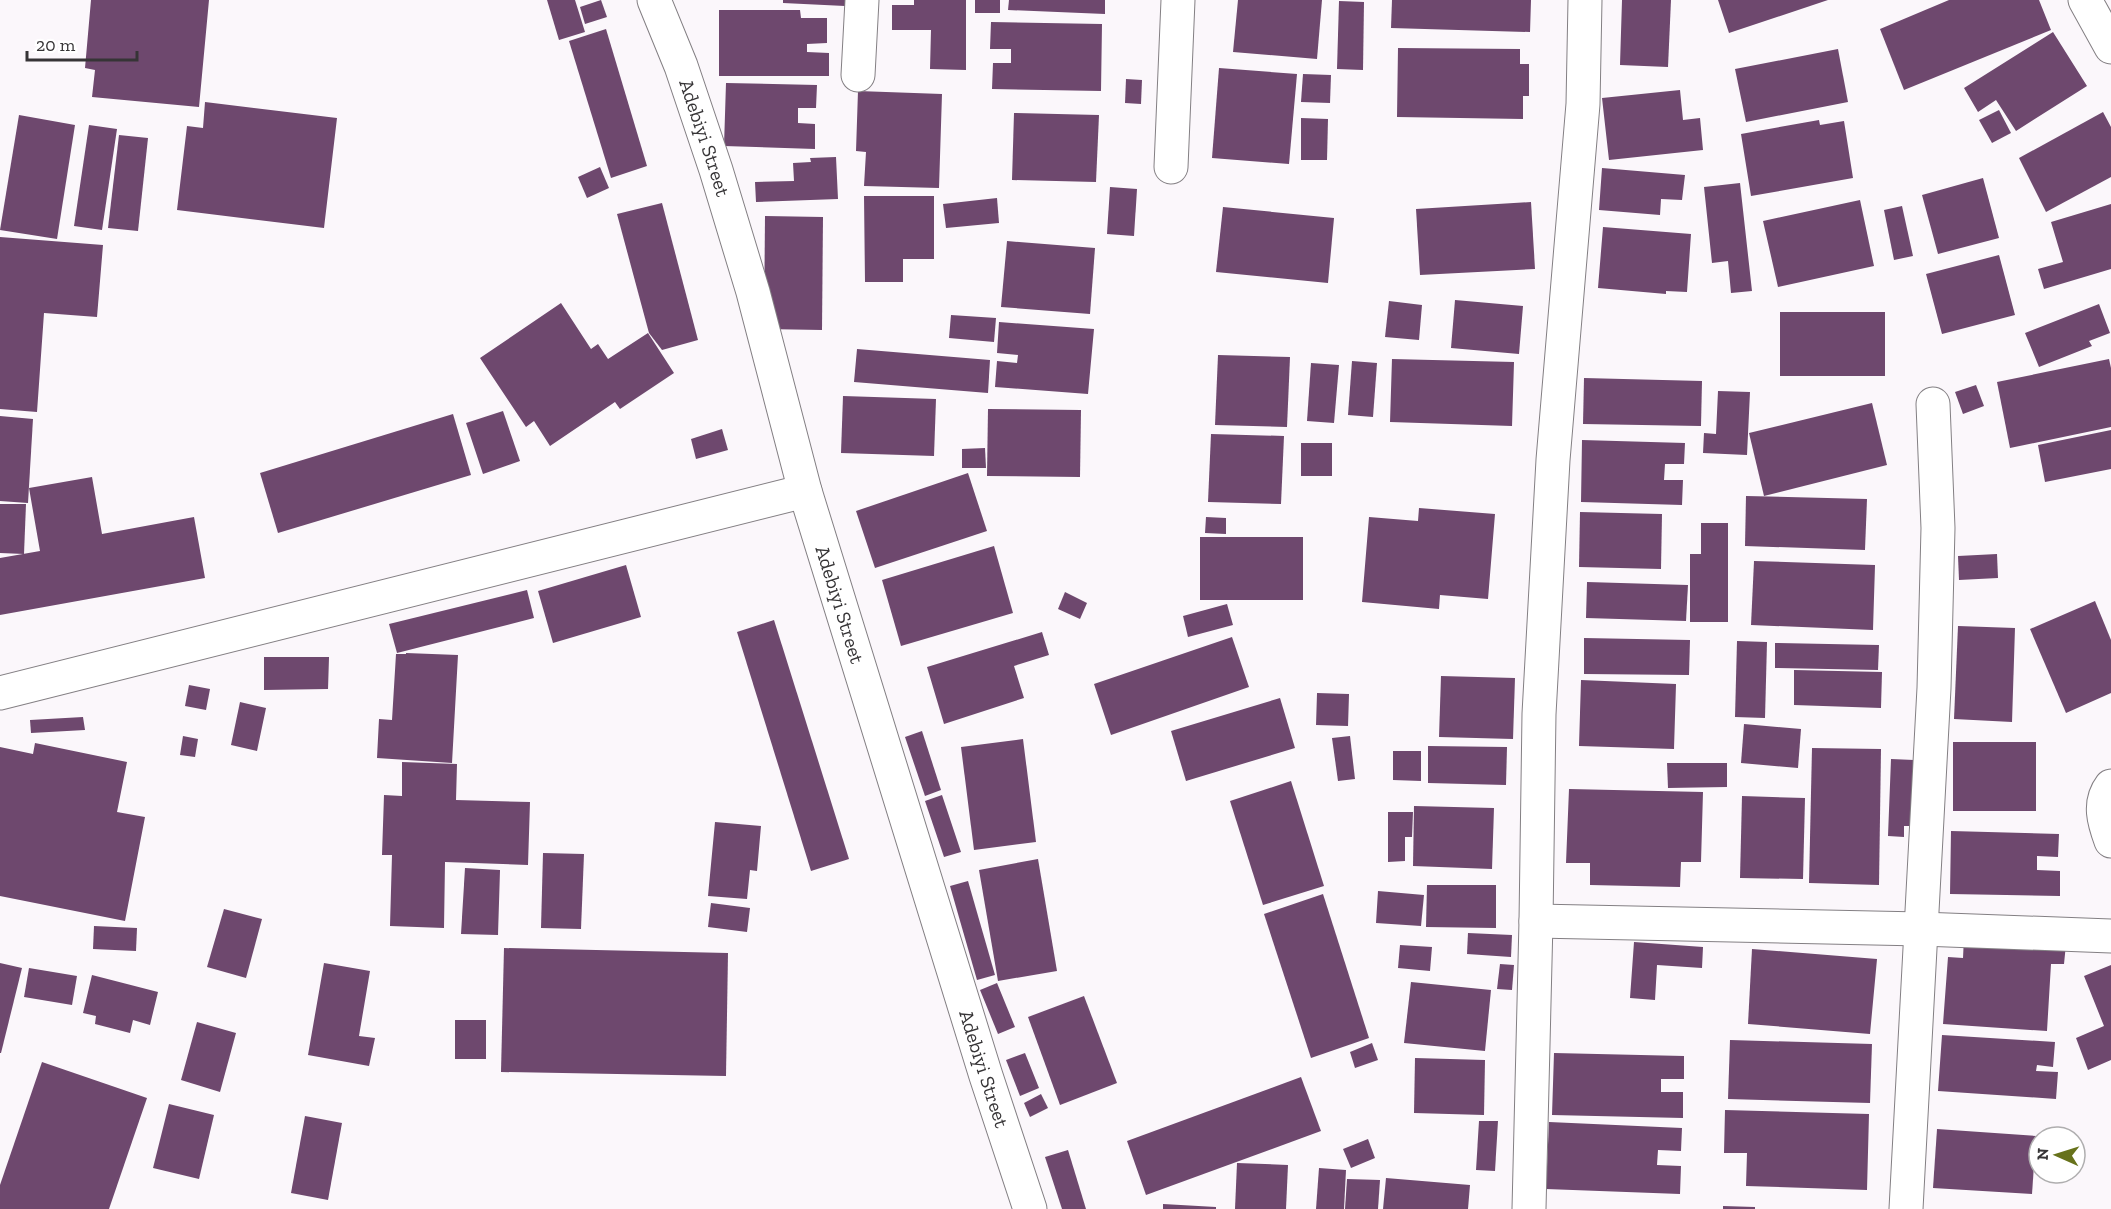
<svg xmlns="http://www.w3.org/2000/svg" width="2111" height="1209" font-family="'Zilla Slab',serif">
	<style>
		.building { fill: #6e486e }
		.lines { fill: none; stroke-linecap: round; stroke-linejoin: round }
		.minor-casing { stroke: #837f83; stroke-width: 35 }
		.minor { stroke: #fff; stroke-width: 33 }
		.labels { text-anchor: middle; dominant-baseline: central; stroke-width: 6; stroke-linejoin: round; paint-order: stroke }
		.street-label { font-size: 20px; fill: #363436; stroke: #fff }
	</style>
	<rect width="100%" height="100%" fill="#fbf7fb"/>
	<g class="building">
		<path d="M 91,0 L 209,0 L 199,107 L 92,97 L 95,70 L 85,68 Z"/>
		<path d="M 547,0 L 575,0 L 585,32 L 559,40 Z"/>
		<path d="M 601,0 L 607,17 L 585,24 L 580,7 Z"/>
		<path d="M 783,0 L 845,0 L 845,6 L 783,3 Z"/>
		<path d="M 914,0 L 966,0 L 966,70 L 930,69 L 931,30 L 892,30 L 892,5 L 914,5 Z"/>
		<rect x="975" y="0" width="25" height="13"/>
		<path d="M 1009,0 L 1105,0 L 1105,14 L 1008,10 Z"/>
		<path d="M 1238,0 L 1322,0 L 1317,59 L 1233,52 Z"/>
		<path d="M 1392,0 L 1531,0 L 1530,32 L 1391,28 Z"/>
		<path d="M 1622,0 L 1671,0 L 1668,67 L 1620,65 Z"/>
		<path d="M 1718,0 L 1828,0 L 1729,33 Z"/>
		<path d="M 1949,0 L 2039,0 L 2051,30 L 1904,90 L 1880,29 Z"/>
		<path d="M 1339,1 L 1364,2 L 1363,70 L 1337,69 Z"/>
		<path d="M 719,10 L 800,10 L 801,18 L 827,18 L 827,43 L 807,44 L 807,52 L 829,53 L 829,76 L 719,76 Z"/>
		<path d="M 991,22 L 1102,24 L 1101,91 L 992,89 L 993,63 L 1011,63 L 1011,49 L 990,49 Z"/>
		<path d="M 606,29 L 647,166 L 611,178 L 569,41 Z"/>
		<path d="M 2053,32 L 2087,86 L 2016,131 L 1996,100 L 1978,112 L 1964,88 Z"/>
		<path d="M 1398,48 L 1520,49 L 1520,64 L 1529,64 L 1529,96 L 1523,96 L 1523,119 L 1397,117 Z"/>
		<path d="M 1838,49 L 1848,102 L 1746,122 L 1735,69 Z"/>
		<path d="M 1219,68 L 1297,74 L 1289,164 L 1212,158 Z"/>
		<path d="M 1303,74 L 1331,75 L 1330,103 L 1301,102 Z"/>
		<path d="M 1126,79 L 1142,80 L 1141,104 L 1125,103 Z"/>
		<path d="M 726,83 L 817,85 L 816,108 L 798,108 L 798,123 L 815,124 L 815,149 L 724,146 Z"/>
		<path d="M 1680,90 L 1683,120 L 1700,118 L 1703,150 L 1609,160 L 1602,98 Z"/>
		<path d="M 858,91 L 942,94 L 939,188 L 864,186 L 866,152 L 856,151 Z"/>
		<path d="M 205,102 L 337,118 L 324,228 L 177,210 L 187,126 L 203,128 Z"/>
		<path d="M 1999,110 L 2011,133 L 1992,143 L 1979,120 Z"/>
		<path d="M 2103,112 L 2111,127 L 2111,177 L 2046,212 L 2019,158 Z"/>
		<path d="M 1014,113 L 1099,115 L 1096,182 L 1012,180 Z"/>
		<path d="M 19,115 L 75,125 L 57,239 L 0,230 Z"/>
		<path d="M 1301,118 L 1328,119 L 1327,160 L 1301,160 Z"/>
		<path d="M 1819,120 L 1820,125 L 1844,121 L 1853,178 L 1751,196 L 1741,134 Z"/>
		<path d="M 89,125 L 117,129 L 102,230 L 74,226 Z"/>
		<path d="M 119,135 L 148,138 L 138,231 L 108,228 Z"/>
		<path d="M 836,157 L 838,199 L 756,202 L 755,182 L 794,181 L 793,163 L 811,162 L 810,158 Z"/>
		<path d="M 600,167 L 609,188 L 587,198 L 578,177 Z"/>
		<path d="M 1602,168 L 1685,175 L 1682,200 L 1661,199 L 1660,215 L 1599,210 Z"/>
		<path d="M 1983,178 L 1999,238 L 1938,254 L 1922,195 Z"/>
		<path d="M 1740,183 L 1752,291 L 1731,293 L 1728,261 L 1712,263 L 1704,187 Z"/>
		<path d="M 1110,187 L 1137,189 L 1134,236 L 1107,234 Z"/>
		<path d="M 864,196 L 934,196 L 934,259 L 903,259 L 903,282 L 865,282 Z"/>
		<path d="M 997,198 L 999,223 L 946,228 L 943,204 Z"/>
		<path d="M 1860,200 L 1874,266 L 1778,287 L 1763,221 Z"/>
		<path d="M 1531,202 L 1535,269 L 1420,275 L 1416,209 Z"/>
		<path d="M 662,203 L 698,340 L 662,350 L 649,333 L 617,214 Z"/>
		<path d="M 2111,204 L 2111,269 L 2044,289 L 2038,269 L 2063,262 L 2051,222 Z"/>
		<path d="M 1902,206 L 1913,256 L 1894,260 L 1884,210 Z"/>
		<path d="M 1223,207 L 1334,218 L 1328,283 L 1216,272 Z"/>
		<path d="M 765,216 L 823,217 L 822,330 L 764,329 Z"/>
		<path d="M 1603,227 L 1691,234 L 1687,292 L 1666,291 L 1666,294 L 1598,288 Z"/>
		<path d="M 0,237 L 103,245 L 97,317 L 44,313 L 37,412 L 0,409 Z"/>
		<path d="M 1007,241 L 1095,248 L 1090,314 L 1001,307 Z"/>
		<path d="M 1999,255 L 2015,315 L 1942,334 L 1926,274 Z"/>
		<path d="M 1455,300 L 1523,306 L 1519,354 L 1451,348 Z"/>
		<path d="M 1389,301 L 1422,305 L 1419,340 L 1385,337 Z"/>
		<path d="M 561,303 L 591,349 L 598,344 L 608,359 L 648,333 L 674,373 L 620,409 L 615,402 L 550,446 L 534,421 L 526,427 L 480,358 Z"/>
		<path d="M 2099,304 L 2110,333 L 2089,341 L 2092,346 L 2039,367 L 2025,333 Z"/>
		<rect x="1780" y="312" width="105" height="64"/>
		<path d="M 951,315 L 996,318 L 994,342 L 949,338 Z"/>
		<path d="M 999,322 L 1094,329 L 1088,394 L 995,387 L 997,361 L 1017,363 L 1018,355 L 997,353 Z"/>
		<path d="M 857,349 L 990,360 L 988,393 L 854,382 Z"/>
		<path d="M 1218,355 L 1290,357 L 1287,427 L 1215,425 Z"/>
		<path d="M 1392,359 L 1514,362 L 1512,426 L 1390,422 Z"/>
		<path d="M 2109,359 L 2111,368 L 2111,427 L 2010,448 L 1997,382 Z"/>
		<path d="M 1352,361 L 1377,363 L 1373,417 L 1348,415 Z"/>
		<path d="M 1311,363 L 1339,365 L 1334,423 L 1307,421 Z"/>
		<path d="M 1584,378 L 1702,381 L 1701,426 L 1583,424 Z"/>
		<path d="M 1976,385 L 1984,406 L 1963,414 L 1955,392 Z"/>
		<path d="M 1718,391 L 1750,392 L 1747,455 L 1703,453 L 1704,433 L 1716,434 Z"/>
		<path d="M 843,396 L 936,399 L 934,456 L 841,453 Z"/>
		<path d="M 1872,403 L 1887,465 L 1764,496 L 1749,433 Z"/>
		<path d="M 988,409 L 1081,410 L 1080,477 L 987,476 Z"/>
		<path d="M 503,411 L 520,461 L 483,474 L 466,423 Z"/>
		<path d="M 453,414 L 471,475 L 278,533 L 260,473 Z"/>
		<path d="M 0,416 L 33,419 L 28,503 L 0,501 Z"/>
		<path d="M 722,429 L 728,450 L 696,459 L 691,439 Z"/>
		<path d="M 2111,430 L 2111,469 L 2045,482 L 2038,445 Z"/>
		<path d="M 1211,434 L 1284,436 L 1281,504 L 1208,502 Z"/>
		<path d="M 1582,440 L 1685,443 L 1684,464 L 1665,464 L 1664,480 L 1683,480 L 1682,505 L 1581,502 Z"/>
		<rect x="1301" y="443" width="31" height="33"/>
		<path d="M 985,448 L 986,468 L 962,468 L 962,449 Z"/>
		<path d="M 968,473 L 987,531 L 875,568 L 856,511 Z"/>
		<path d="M 92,477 L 102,534 L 194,517 L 205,578 L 0,615 L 0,558 L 40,551 L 29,488 Z"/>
		<path d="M 1746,496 L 1867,499 L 1865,550 L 1745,546 Z"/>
		<path d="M 0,504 L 26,504 L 24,554 L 0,553 Z"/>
		<path d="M 1419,508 L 1495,514 L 1488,599 L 1440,595 L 1439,609 L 1362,602 L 1369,517 L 1418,521 Z"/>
		<path d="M 1580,512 L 1662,514 L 1661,569 L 1579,567 Z"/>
		<path d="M 1206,517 L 1226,518 L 1226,534 L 1205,533 Z"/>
		<path d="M 1701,523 L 1728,523 L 1728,622 L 1690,622 L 1690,554 L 1701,554 Z"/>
		<rect x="1200" y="537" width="103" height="63"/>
		<path d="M 994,546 L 1013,613 L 901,646 L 882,580 Z"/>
		<path d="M 1997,554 L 1998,578 L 1959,580 L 1958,556 Z"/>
		<path d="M 1754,561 L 1875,565 L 1873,630 L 1751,625 Z"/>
		<path d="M 626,565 L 641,617 L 553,643 L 538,591 Z"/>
		<path d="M 1587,582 L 1688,585 L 1686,621 L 1586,618 Z"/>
		<path d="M 527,590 L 534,618 L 397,653 L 389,624 Z"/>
		<path d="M 1065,592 L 1087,603 L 1080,619 L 1058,609 Z"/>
		<path d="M 2095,601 L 2111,640 L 2111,693 L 2066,713 L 2030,629 Z"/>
		<path d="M 1227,604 L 1233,625 L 1188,637 L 1183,616 Z"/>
		<path d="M 774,620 L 849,859 L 811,871 L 737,632 Z"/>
		<path d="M 1958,626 L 2015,628 L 2012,722 L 1954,719 Z"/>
		<path d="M 1042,632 L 1049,655 L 1014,666 L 1024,698 L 944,724 L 927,667 Z"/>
		<path d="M 1232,637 L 1249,687 L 1111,735 L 1094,684 Z"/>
		<path d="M 1584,638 L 1690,640 L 1689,675 L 1584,674 Z"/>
		<path d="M 1737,641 L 1767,642 L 1765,718 L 1735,717 Z"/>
		<path d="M 1775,643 L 1879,645 L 1878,670 L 1775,668 Z"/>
		<path d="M 406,653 L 458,655 L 452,763 L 377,758 L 379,719 L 392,720 L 396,654 L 406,654 Z"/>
		<path d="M 264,657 L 329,657 L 328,689 L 264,690 Z"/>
		<path d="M 1794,670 L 1882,672 L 1881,708 L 1794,705 Z"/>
		<path d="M 1441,676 L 1515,678 L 1513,739 L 1439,737 Z"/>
		<path d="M 1581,680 L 1676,684 L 1674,749 L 1579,746 Z"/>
		<path d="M 189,685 L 210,689 L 206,710 L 185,706 Z"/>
		<path d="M 1317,693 L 1349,694 L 1348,726 L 1316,725 Z"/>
		<path d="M 1280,698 L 1295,748 L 1186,781 L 1171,731 Z"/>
		<path d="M 240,702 L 266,708 L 257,751 L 231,745 Z"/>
		<path d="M 83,717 L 85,730 L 31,733 L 30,720 Z"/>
		<path d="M 1744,724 L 1801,729 L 1798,768 L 1741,763 Z"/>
		<path d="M 922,731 L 941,790 L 925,796 L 905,737 Z"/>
		<path d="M 183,736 L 198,739 L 195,757 L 180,755 Z"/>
		<path d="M 1350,736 L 1355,779 L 1338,781 L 1332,738 Z"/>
		<path d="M 1023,739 L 1036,842 L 974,850 L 961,747 Z"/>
		<rect x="1953" y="742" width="83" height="69"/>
		<path d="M 35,743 L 127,762 L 117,812 L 145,817 L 125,921 L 0,896 L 0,747 L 33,754 Z"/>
		<path d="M 1428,746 L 1507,747 L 1506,785 L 1428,783 Z"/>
		<path d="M 1812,748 L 1881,749 L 1879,885 L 1809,883 Z"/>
		<path d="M 1393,751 L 1421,751 L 1421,781 L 1393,780 Z"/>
		<path d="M 1891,759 L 1914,760 L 1925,826 L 1904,826 L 1904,837 L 1888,836 Z"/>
		<path d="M 402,762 L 457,764 L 456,800 L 530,802 L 528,865 L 445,862 L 444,928 L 390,926 L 392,855 L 382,855 L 384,795 L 402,796 Z"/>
		<path d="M 1667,763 L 1727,763 L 1727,787 L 1668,788 Z"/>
		<path d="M 1291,781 L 1324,886 L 1263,905 L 1230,801 Z"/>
		<path d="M 1569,789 L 1703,792 L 1701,862 L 1681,862 L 1680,887 L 1590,885 L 1590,863 L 1566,863 Z"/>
		<path d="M 942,795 L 961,852 L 944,857 L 925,801 Z"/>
		<path d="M 1742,796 L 1805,798 L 1803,879 L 1740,878 Z"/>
		<path d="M 1414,806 L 1494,808 L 1492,869 L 1413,866 Z"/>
		<path d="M 1388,812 L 1413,812 L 1412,837 L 1405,837 L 1405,861 L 1388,862 Z"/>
		<path d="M 715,822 L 761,826 L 757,871 L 750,870 L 747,899 L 708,896 Z"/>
		<path d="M 1951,831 L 2059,834 L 2058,857 L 2037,856 L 2037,870 L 2060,871 L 2060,896 L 1950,894 Z"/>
		<path d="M 543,853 L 584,854 L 581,929 L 541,928 Z"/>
		<path d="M 1038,859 L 1057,971 L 998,981 L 979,870 Z"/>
		<path d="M 465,868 L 500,870 L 498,935 L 461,934 Z"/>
		<path d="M 968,881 L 995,975 L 977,980 L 950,886 Z"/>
		<path d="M 1427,885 L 1496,885 L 1496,928 L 1426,927 Z"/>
		<path d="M 1378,891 L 1424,895 L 1421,926 L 1376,923 Z"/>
		<path d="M 1323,894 L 1369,1038 L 1311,1058 L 1264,914 Z"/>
		<path d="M 711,903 L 750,908 L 747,932 L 708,927 Z"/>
		<path d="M 224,909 L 262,919 L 246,978 L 207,967 Z"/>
		<path d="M 94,926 L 137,928 L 136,951 L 93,949 Z"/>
		<path d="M 1468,933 L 1512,935 L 1511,957 L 1467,954 Z"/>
		<path d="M 1964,937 L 2066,944 L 2064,964 L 2051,964 L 2047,1031 L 1943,1024 L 1948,957 L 1963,958 Z"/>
		<path d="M 1634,942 L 1703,947 L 1702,968 L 1657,965 L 1655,1000 L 1630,998 Z"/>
		<path d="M 1400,945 L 1432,947 L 1430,971 L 1398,968 Z"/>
		<path d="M 504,948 L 728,953 L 726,1076 L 501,1072 Z"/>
		<path d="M 1752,949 L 1877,959 L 1870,1034 L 1748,1024 Z"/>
		<path d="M 0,963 L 22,968 L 1,1053 L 0,1053 Z"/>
		<path d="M 324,963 L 370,971 L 359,1036 L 375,1038 L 369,1066 L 308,1055 Z"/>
		<path d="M 1500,964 L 1514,965 L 1512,990 L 1497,989 Z"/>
		<path d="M 2111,965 L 2111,1060 L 2088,1070 L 2076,1038 L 2104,1026 L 2084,976 Z"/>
		<path d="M 29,968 L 77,976 L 72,1005 L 24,997 Z"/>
		<path d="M 92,975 L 158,992 L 150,1025 L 133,1020 L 130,1033 L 95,1024 L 96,1016 L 83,1013 Z"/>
		<path d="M 1411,982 L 1491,990 L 1485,1051 L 1404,1043 Z"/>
		<path d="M 997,983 L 1015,1027 L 998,1034 L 980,990 Z"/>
		<path d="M 1084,996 L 1117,1083 L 1060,1105 L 1028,1017 Z"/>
		<rect x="455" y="1020" width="31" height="39"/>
		<path d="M 197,1022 L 236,1033 L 220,1092 L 181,1080 Z"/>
		<path d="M 1942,1035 L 2055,1042 L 2053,1067 L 2037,1065 L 2036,1071 L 2058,1072 L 2056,1099 L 1938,1091 Z"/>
		<path d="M 1730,1040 L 1872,1044 L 1870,1103 L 1728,1099 Z"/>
		<path d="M 1372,1043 L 1378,1060 L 1355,1068 L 1350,1052 Z"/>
		<path d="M 1025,1053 L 1039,1088 L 1020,1096 L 1006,1060 Z"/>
		<path d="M 1554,1053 L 1684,1056 L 1684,1079 L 1661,1079 L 1661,1092 L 1683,1092 L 1683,1118 L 1552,1115 Z"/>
		<path d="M 1415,1058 L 1485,1060 L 1484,1115 L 1414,1113 Z"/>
		<path d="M 42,1062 L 147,1098 L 109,1209 L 0,1209 L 0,1185 Z"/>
		<path d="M 1301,1077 L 1321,1131 L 1146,1195 L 1127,1141 Z"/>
		<path d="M 1041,1094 L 1048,1108 L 1030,1117 L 1024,1103 Z"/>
		<path d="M 169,1104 L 214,1115 L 199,1179 L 153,1168 Z"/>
		<path d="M 1725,1110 L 1869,1114 L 1867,1190 L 1746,1186 L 1747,1153 L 1724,1153 Z"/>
		<path d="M 305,1116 L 342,1123 L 328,1200 L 291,1193 Z"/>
		<path d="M 1479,1121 L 1498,1121 L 1495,1171 L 1476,1170 Z"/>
		<path d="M 1549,1122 L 1682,1128 L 1681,1151 L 1658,1150 L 1657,1165 L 1681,1166 L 1680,1194 L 1546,1189 Z"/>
		<path d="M 1937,1129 L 2036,1136 L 2032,1194 L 1933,1188 Z"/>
		<path d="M 1368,1139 L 1375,1158 L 1351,1168 L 1343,1149 Z"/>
		<path d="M 1068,1150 L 1086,1209 L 1062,1209 L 1045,1157 Z"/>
		<path d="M 1237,1163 L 1288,1165 L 1286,1209 L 1235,1209 Z"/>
		<path d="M 1319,1168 L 1346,1170 L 1344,1209 L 1316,1209 Z"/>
		<path d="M 1386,1178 L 1470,1185 L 1468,1209 L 1383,1209 Z"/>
		<path d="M 1347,1179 L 1380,1180 L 1378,1209 L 1345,1209 Z"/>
		<path d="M 1163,1204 L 1216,1207 L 1216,1209 L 1163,1209 Z"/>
		<path d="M 1723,1206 L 1755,1207 L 1755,1209 L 1723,1209 Z"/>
	</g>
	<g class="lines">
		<g class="minor-casing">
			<g id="minor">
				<path id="s1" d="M 654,0 L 681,66 L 716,170 L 753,292 L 805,491 L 986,1076 L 1030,1209"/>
				<path d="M 2085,0 L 2111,47"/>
				<path d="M 858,75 L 862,0"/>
				<path d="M 1171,167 L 1178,0"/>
				<path d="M 0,693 L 805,491"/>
				<path d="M 2111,786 C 2098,803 2104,822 2111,841"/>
				<path d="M 1536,921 L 1921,929 L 2111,936"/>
				<path d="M 1529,1209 L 1536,921 L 1539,714 L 1553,460 L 1583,104 L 1585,0"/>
				<path d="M 1906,1209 L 1934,688 L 1938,528 L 1933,404"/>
			</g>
		</g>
		<use href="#minor" class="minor"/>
	</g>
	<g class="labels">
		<g class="street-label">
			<text stroke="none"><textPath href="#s1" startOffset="147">Adebiyi Street</textPath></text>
			<text stroke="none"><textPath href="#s1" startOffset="633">Adebiyi Street</textPath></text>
			<text stroke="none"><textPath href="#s1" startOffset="1119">Adebiyi Street</textPath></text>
		</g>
	</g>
	<g transform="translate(2057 1155) rotate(273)"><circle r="28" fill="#ffffff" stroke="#afaeaf" stroke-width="1.5"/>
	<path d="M0-4.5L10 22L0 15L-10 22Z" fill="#67721b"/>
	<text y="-9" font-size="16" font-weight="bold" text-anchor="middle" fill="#363436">N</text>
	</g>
	<path d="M27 51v9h110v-9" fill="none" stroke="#363436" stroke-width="3"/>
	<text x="36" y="51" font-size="18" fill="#363436" stroke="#ffffff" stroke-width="4.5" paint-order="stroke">20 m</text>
</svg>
